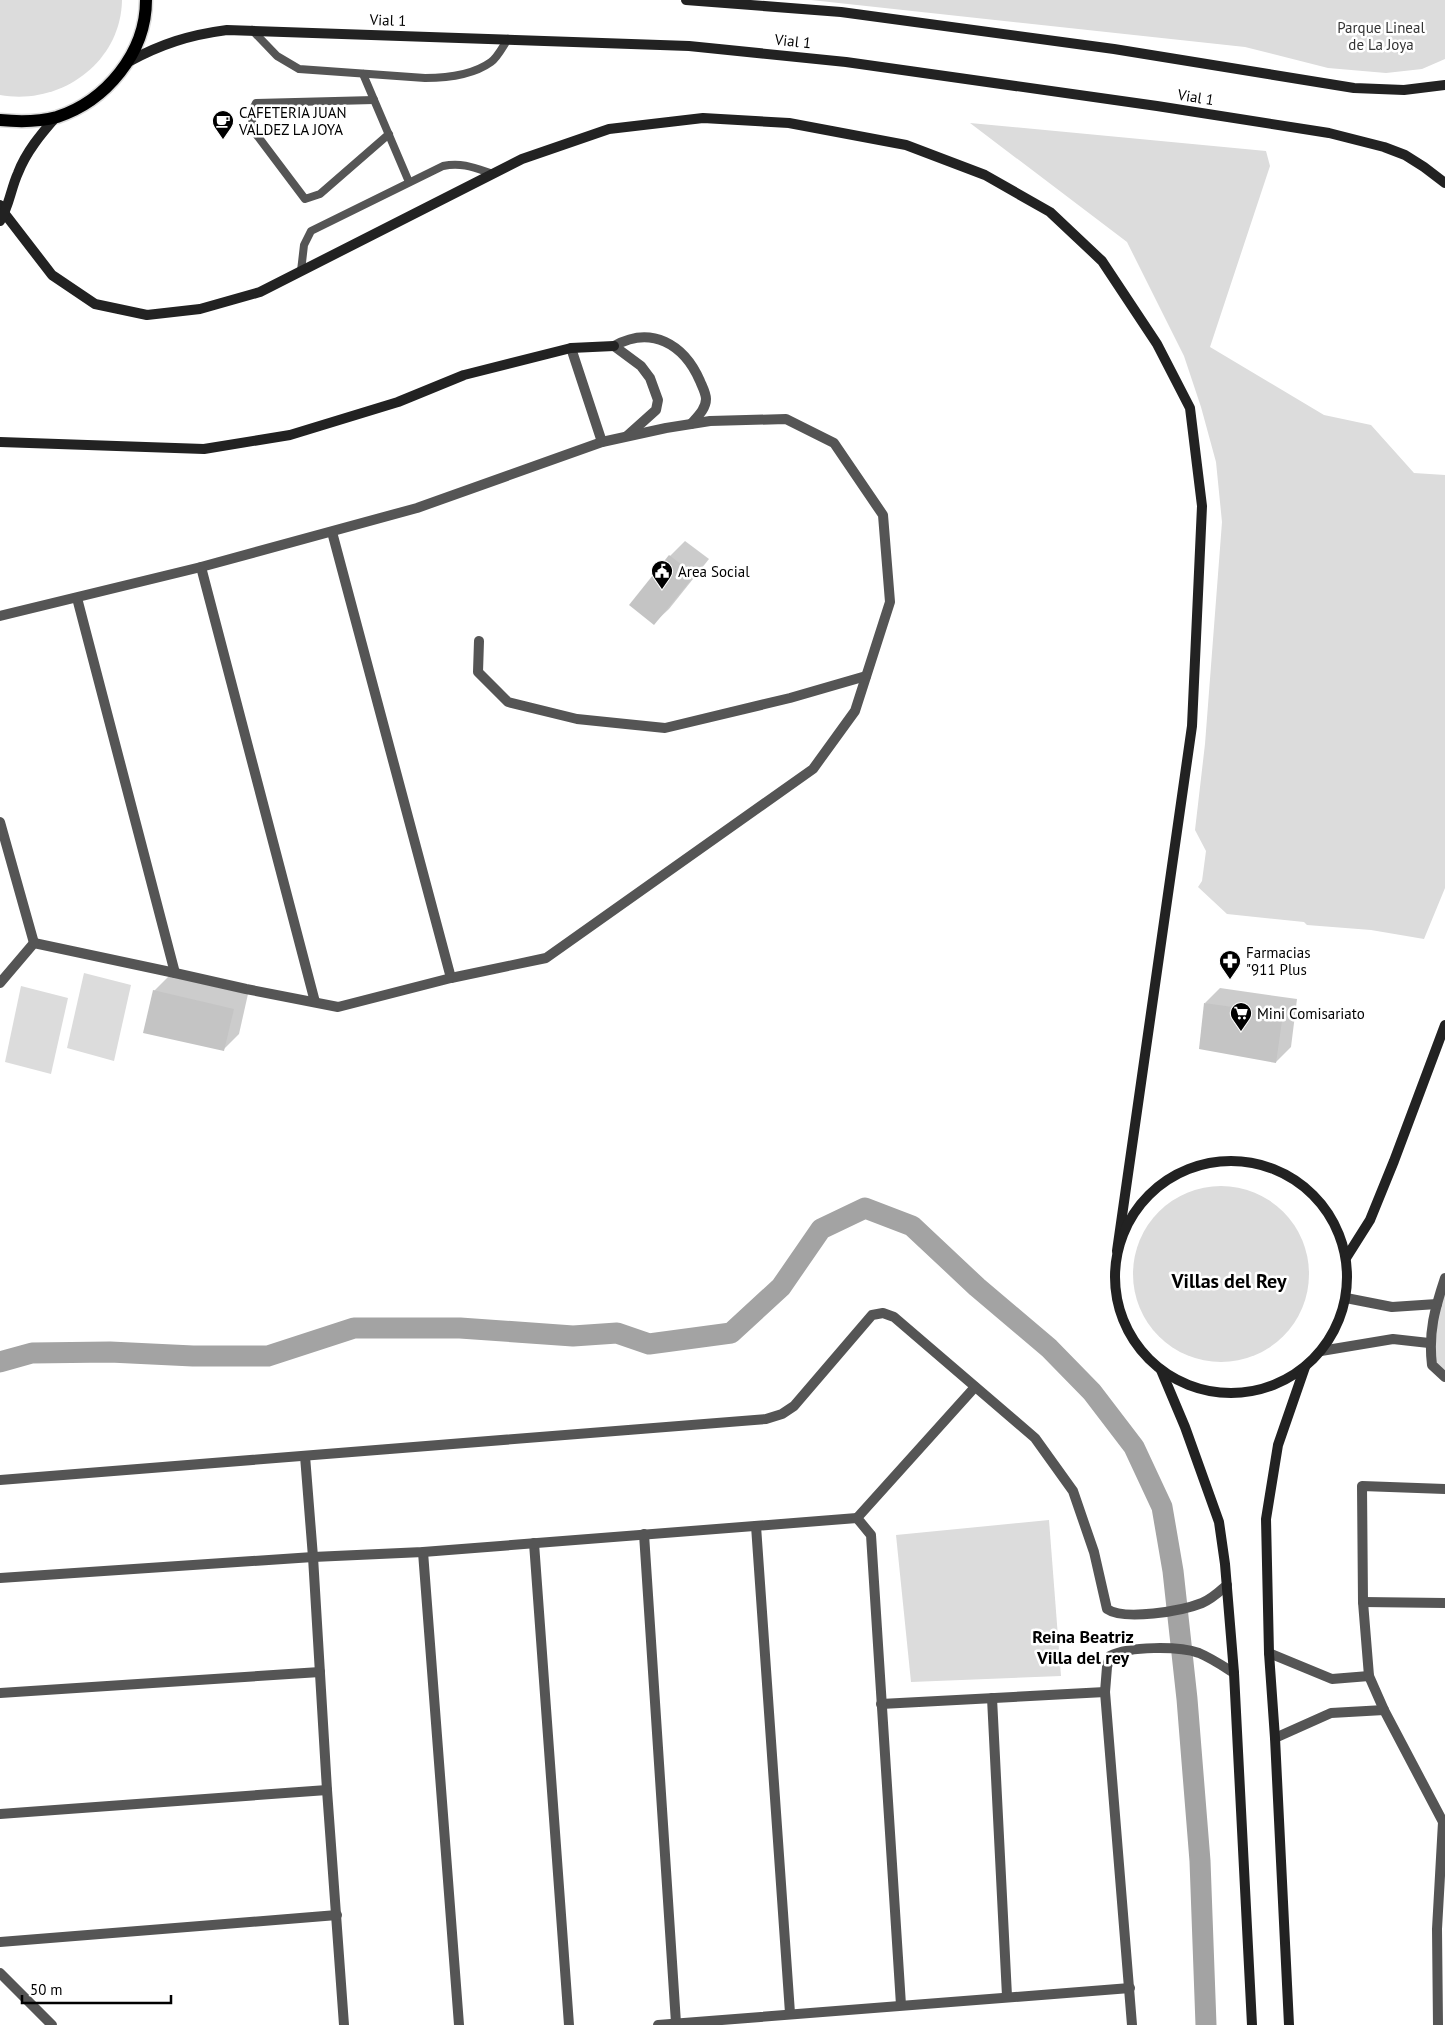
<svg xmlns="http://www.w3.org/2000/svg" width="1445" height="2025" font-family="'PT Sans',sans-serif">
	<style>
		.green { fill: #dcdcdc }
		.shadow { fill: #0003 }
		.lines { fill: none; stroke-linecap: round; stroke-linejoin: round }
		.canal { stroke: #a3a3a3; stroke-width: 21 }
		.building { fill: #c4c4c4 }
		.primary-casing { stroke: #dbdbdb; stroke-width: 15 }
		.lane { stroke: #555; stroke-width: 8 }
		.street { stroke: #555; stroke-width: 10 }
		.secondary { stroke: #222; stroke-width: 10 }
		.primary { stroke: #000; stroke-width: 12 }
		.labels { text-anchor: middle; dominant-baseline: central; stroke-width: 5; stroke-linejoin: round; paint-order: stroke }
		.street-label { font-size: 15px; fill: #000; stroke: #fff }
		.park-label { font-size: 15px; fill: #333; stroke: #fff }
		.poi-label { font-size: 15px; fill: #000; stroke: #fff; text-anchor: start }
		.quarter-label { font-size: 18px; font-weight: bold; fill: #000; stroke: #fff }
		.district-label { font-size: 20px; font-weight: bold; fill: #000; stroke: #fff }
	</style>
	<rect width="100%" height="100%" fill="#fff"/>
	<g class="green">
		<path d="M 0,0 L 122,0 C 121,63 60,106 0,95 Z"/>
		<path d="M 811,0 L 1445,0 L 1445,59 L 1422,69 L 1386,73 L 1328,68 L 1245,47 Z"/>
		<path d="M 970,123 L 1266,151 L 1270,166 L 1210,347 L 1324,415 L 1371,425 L 1414,473 L 1445,475 L 1445,888 L 1424,939 L 1371,930 L 1307,925 L 1304,922 L 1227,914 L 1198,887 L 1202,881 L 1206,851 L 1195,830 L 1205,744 L 1222,522 L 1216,462 L 1201,407 L 1184,356 L 1127,242 Z"/>
		<path d="M 84,973 L 131,985 L 114,1061 L 67,1048 Z"/>
		<path d="M 21,986 L 68,998 L 51,1074 L 5,1062 Z"/>
		<circle cx="1221" cy="1274" r="88"/>
		<path d="M 1445,1278 L 1445,1377 L 1432,1365 L 1437,1304 Z"/>
		<path d="M 1049,1520 L 1061,1676 L 911,1682 L 896,1535 Z"/>
	</g>
	<g class="shadow">
		<path d="M 685,541 L 709,559 L 669,609 L 654,623 L 631,605 L 670,556 Z"/>
		<path d="M 169,976 L 248,994 L 239,1034 L 224,1049 L 154,991 Z"/>
		<path d="M 1220,988 L 1297,999 L 1291,1047 L 1276,1062 L 1205,1003 Z"/>
	</g>
	<g class="lines">
		<path class="canal" d="M 0,1362 L 32,1353 L 110,1352 L 193,1356 L 268,1356 L 354,1328 L 460,1328 L 573,1336 L 617,1333 L 649,1344 L 731,1333 L 781,1287 L 821,1229 L 865,1208 L 912,1226 L 977,1287 L 1049,1348 L 1092,1392 L 1134,1447 L 1162,1507 L 1173,1571 L 1187,1699 L 1200,1861 L 1206,2025"/>
	</g>
	<g class="building">
		<path d="M 669,555 L 695,575 L 654,625 L 629,605 Z"/>
		<path d="M 153,990 L 234,1009 L 224,1051 L 143,1033 Z"/>
		<path d="M 1204,1003 L 1283,1014 L 1276,1063 L 1199,1049 Z"/>
	</g>
	<g class="lines">
		<g class="primary-casing">
			<path id="primary" d="M 0,120 C 19,122 38,122 57,117 C 106,101 146,53 146,0"/>
		</g>
		<g class="lane">
			<path d="M 252,30 L 277,56 L 299,69 L 425,78 C 446,78 473,75 491,62 C 498,57 503,46 508,39"/>
			<path d="M 363,74 L 409,182"/>
			<path d="M 374,100 L 256,103 C 250,114 251,123 256,134 L 305,199 L 320,194 L 389,134"/>
			<path d="M 301,271 L 304,245 L 311,231 L 443,166 C 462,162 475,168 493,174"/>
		</g>
		<g class="street">
			<path d="M 571,348 L 602,442"/>
			<path d="M 627,436 L 656,410 L 658,400 L 650,378 L 641,366 L 614,346 C 651,325 684,344 700,381 C 702,386 706,393 706,399 C 706,409 697,417 691,424"/>
			<path d="M 332,532 L 451,978"/>
			<path d="M 201,567 L 315,1002"/>
			<path d="M 77,598 L 175,973"/>
			<path d="M 0,616 L 201,567 L 417,508 L 602,442 L 666,428 L 710,421 L 786,419 L 834,443 L 883,515 L 890,602 L 855,711 L 813,769 L 546,958 L 451,978 L 338,1007 L 246,989 L 175,973 L 34,943 L 0,983"/>
			<path d="M 479,641 L 478,672 L 508,702 L 577,719 L 665,728 L 790,698 L 866,676"/>
			<path d="M 0,822 L 34,943"/>
			<path d="M 1445,1278 C 1435,1308 1428,1332 1432,1365 L 1445,1377"/>
			<path d="M 1346,1298 L 1392,1307 L 1437,1304"/>
			<path d="M 1321,1351 L 1393,1339 L 1429,1343"/>
			<path d="M 305,1456 L 313,1557 L 327,1790 L 344,2025"/>
			<path d="M 0,1480 L 766,1419 L 782,1414 L 794,1406 L 872,1315 L 883,1313 L 894,1317 L 1035,1438 L 1073,1491 L 1094,1552 L 1107,1609 C 1124,1621 1182,1611 1202,1603 C 1212,1599 1219,1592 1227,1585"/>
			<path d="M 756,1526 L 790,2013"/>
			<path d="M 644,1534 L 676,2023"/>
			<path d="M 534,1543 L 569,2025"/>
			<path d="M 423,1552 L 459,2025"/>
			<path d="M 0,1578 L 313,1557 L 423,1552 L 857,1518"/>
			<path d="M 1363,1602 L 1445,1603"/>
			<path d="M 1269,1653 L 1332,1679 L 1369,1676"/>
			<path d="M 0,1693 L 320,1672"/>
			<path d="M 992,1698 L 1007,1996"/>
			<path d="M 881,1704 L 1105,1692"/>
			<path d="M 1275,1738 L 1331,1713 L 1384,1710"/>
			<path d="M 0,1814 L 327,1790"/>
			<path d="M 0,1942 L 337,1915"/>
			<path d="M 0,1973 L 52,2025"/>
			<path d="M 901,2005 L 871,1535 L 857,1518 L 975,1387"/>
			<path d="M 658,2025 L 1130,1988"/>
			<path d="M 1132,2025 L 1105,1692 L 1107,1667 L 1110,1656 C 1129,1646 1179,1646 1199,1653 C 1211,1658 1223,1666 1234,1673"/>
			<path d="M 1438,2025 L 1437,1929 L 1443,1822 L 1384,1710 L 1369,1676 L 1363,1602 L 1362,1486 L 1445,1489"/>
		</g>
		<g class="secondary">
			<path d="M 686,0 L 841,12 L 1114,49 L 1354,88 L 1404,90 L 1445,85"/>
			<path d="M 128,62 C 161,44 189,35 227,30 L 689,46 L 846,62 L 1157,106 L 1329,133 L 1384,147 L 1405,155 L 1424,167 L 1445,183"/>
			<path d="M 0,205 L 5,214 L 52,275 L 95,304 L 147,315 L 200,309 L 260,292 L 522,159 L 609,129 L 703,118 L 789,123 L 906,145 L 985,175 L 1050,212 L 1102,261 L 1157,344 L 1190,408 L 1202,506 L 1192,726 L 1117,1251"/>
			<path d="M 0,221 C 9,207 11,188 18,173 C 26,152 41,134 56,117"/>
			<path d="M 0,442 L 204,449 L 290,435 L 398,402 L 464,375 L 571,348 L 614,346"/>
			<circle cx="1231" cy="1277" r="116"/>
			<path d="M 1346,1258 L 1370,1220 L 1394,1161 L 1445,1025"/>
			<path d="M 1161,1370 L 1185,1427 L 1219,1522 L 1225,1564 L 1234,1673 L 1252,2025"/>
			<path d="M 1289,2025 L 1275,1738 L 1269,1653 L 1266,1519 L 1278,1445 L 1305,1367"/>
		</g>
		<use href="#primary" class="primary"/>
	</g>
	<defs>
		<g id="cafe-pin" transform="scale(1.125)"><path d="M0 17L-7.5 6A9.5 9.5 0 1 1 7.5 6Z" fill="#000" stroke="#fff"/><path d="M-5.5-4.5H6V0H3Q3 3.5 0 3.5H-2.5Q-5.5 3.5-5.5 0ZM3-3.2v2h1.7v-2ZM-6 4.5H4V6H-6Z" fill="#fff"/></g>
		<g id="civic-pin" transform="scale(1.125)"><path d="M0 17L-7.5 6A9.5 9.5 0 1 1 7.5 6Z" fill="#000" stroke="#fff"/><path d="M-.6-6.5H3V-4.5H.6V-3L4-1V1h2V6H-6V1h2V-1L-.6-3ZM-1.2 2.5V6h2.4V2.5Z" fill="#fff"/></g>
		<g id="pharmacy-pin" transform="scale(1.125)"><path d="M0 17L-7.5 6A9.5 9.5 0 1 1 7.5 6Z" fill="#000" stroke="#fff"/><path d="M-2-6h4v4h4v4h-4v4h-4v-4h-4v-4h4Z" fill="#fff"/></g>
		<g id="supermarket-pin" transform="scale(1.125)"><path d="M0 17L-7.5 6A9.5 9.5 0 1 1 7.5 6Z" fill="#000" stroke="#fff"/><path d="M-6-5.5h2.5l.6 2H6L4.5 2H-2.5L-4.4-4H-6ZM-1.5 3.2a1.3 1.3 0 1 0 .1 0ZM3 3.2a1.3 1.3 0 1 0 .1 0Z" fill="#fff"/></g>
	</defs>
	<g fill-rule="evenodd">
		<use href="#cafe-pin" x="223" y="121"/>
		<use href="#civic-pin" x="662" y="571"/>
		<use href="#pharmacy-pin" x="1230" y="961"/>
		<use href="#supermarket-pin" x="1241" y="1013"/>
	</g>
	<g class="labels">
		<g class="street-label">
			<text transform="translate(388 20) rotate(2)">Vial 1</text>
			<text transform="translate(793 41) rotate(6)">Vial 1</text>
			<text transform="translate(1196 97) rotate(9)">Vial 1</text>
		</g>
		<g class="park-label">
			<text x="1381" y="27">Parque Lineal<tspan x="1381" dy="17">de La Joya</tspan></text>
		</g>
		<g class="poi-label">
			<text x="239" y="112">CAFETERIA JUAN<tspan x="239" dy="17">VALDEZ LA JOYA</tspan></text>
			<text x="678" y="571">Area Social</text>
			<text x="1246" y="952">Farmacias<tspan x="1246" dy="17">"911 Plus</tspan></text>
			<text x="1257" y="1013">Mini Comisariato</text>
		</g>
		<g class="quarter-label">
			<text x="1083" y="1636">Reina Beatriz<tspan x="1083" dy="21">Villa del rey</tspan></text>
		</g>
		<g class="district-label">
			<text x="1229" y="1281">Villas del Rey</text>
		</g>
	</g>
	<path d="M22 1995v8h149v-8" fill="none" stroke="#000000" stroke-width="2.5"/>
	<text x="30" y="1995" font-size="15" fill="#000000" stroke="#ffffff" stroke-width="4" paint-order="stroke">50 m</text>
</svg>
